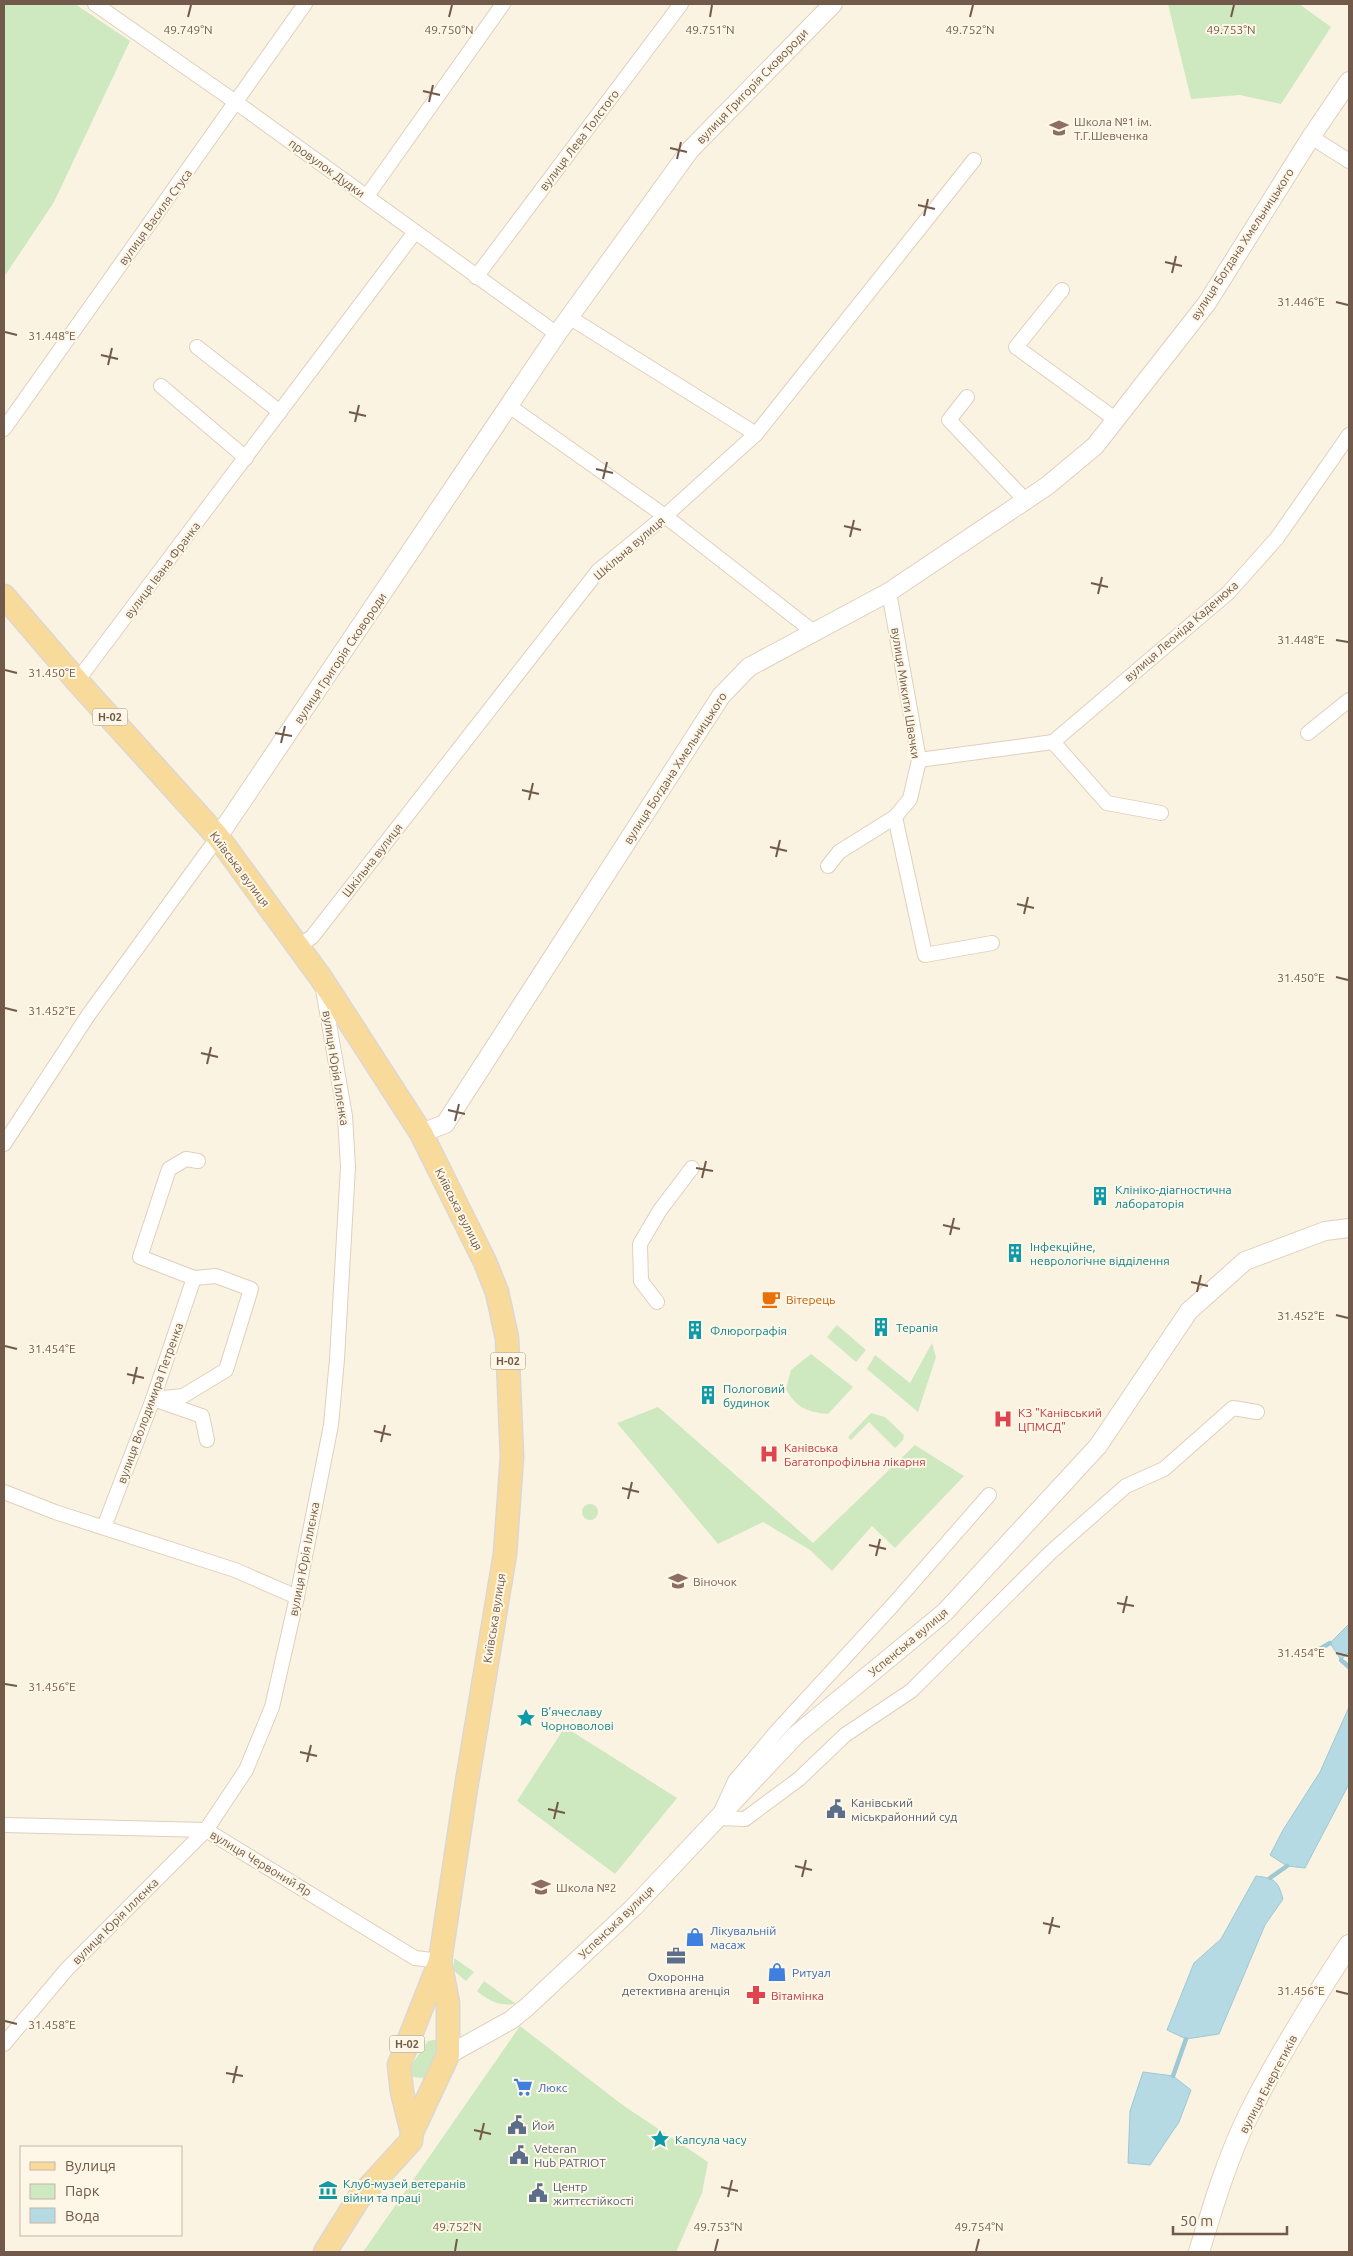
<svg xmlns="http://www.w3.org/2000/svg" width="1353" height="2256" font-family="Ubuntu,sans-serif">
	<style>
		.green { fill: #cee8c0 }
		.water { fill: #b6dae4; stroke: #9dc9d5 }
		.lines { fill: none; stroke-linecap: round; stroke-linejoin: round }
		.stream { stroke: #9dc9d5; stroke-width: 4.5 }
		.minor-casing { stroke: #dfcfbd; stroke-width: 16 }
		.tertiary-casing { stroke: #dfcfbd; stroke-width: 20 }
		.secondary-casing { stroke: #e4d1bb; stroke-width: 22 }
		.primary-casing { stroke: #ddd7d3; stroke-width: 25 }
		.minor { stroke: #fff; stroke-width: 14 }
		.tertiary { stroke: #fff; stroke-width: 18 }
		.secondary { stroke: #fff; stroke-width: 20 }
		.primary { stroke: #f8db9b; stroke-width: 22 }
		.ticks { fill: none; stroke: #715a49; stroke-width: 2 }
		.labels { text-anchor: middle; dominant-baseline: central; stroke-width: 4; stroke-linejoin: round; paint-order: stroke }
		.shield { fill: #fef7e7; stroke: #9b8978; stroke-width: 1 }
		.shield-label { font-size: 11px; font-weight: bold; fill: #715a49 }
		.street-label { font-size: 12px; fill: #715a49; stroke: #fef7e7 }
		.education-label { font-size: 12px; fill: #785e54; stroke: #fef7e7; text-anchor: start }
		.culture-label { font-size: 12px; fill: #0d838f; stroke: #fef7e7; text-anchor: start }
		.food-label { font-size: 12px; fill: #c56008; stroke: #fef7e7; text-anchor: start }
		.health-label { font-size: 12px; fill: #be3a42; stroke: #fef7e7; text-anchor: start }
		.service-label { font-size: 12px; fill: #4e5e75; stroke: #fef7e7; text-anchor: start }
		.shop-label { font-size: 12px; fill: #366cbe; stroke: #fef7e7; text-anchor: start }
		.ticks-label { font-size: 12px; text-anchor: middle; fill: #715a49; stroke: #fef7e7; stroke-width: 4; stroke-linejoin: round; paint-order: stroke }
	</style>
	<rect width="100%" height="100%" fill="#fbf3e1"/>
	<g class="green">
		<path d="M 4,4 L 75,4 L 130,41 L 54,202 L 4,277 Z"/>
		<path d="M 1168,4 L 1299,4 L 1331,27 L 1281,104 L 1240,95 L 1191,99 Z"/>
		<path d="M 837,1325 L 866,1350 L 856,1362 L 827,1337 Z"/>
		<path d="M 932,1343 L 936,1357 L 918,1412 L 867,1369 L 875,1355 L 910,1383 Z"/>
		<path d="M 811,1354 L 853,1387 L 828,1414 C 808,1412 796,1408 786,1389 L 791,1370 Z"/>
		<path d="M 658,1407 L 813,1543 L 915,1445 L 964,1476 L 895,1548 L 872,1526 L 832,1571 L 810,1550 L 763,1522 L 718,1544 L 617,1423 Z"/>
		<path d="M 871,1413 L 885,1417 L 904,1435 L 903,1440 L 895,1448 L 869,1422 L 851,1440 L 848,1437 Z"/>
		<circle cx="590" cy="1512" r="8"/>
		<path d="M 565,1727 L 677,1798 L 615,1874 L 517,1801 Z"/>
		<path d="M 454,1958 L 474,1972 L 466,1981 L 454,1971 Z"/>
		<path d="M 484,1981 L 516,2004 C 500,2006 490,2002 477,1991 Z"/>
		<path d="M 520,2026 L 624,2106 L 708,2162 L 702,2193 L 676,2252 L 363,2252 Z"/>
		<path d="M 439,2039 L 443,2049 L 424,2078 L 412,2077 L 410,2067 L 428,2041 Z"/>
	</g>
	<g class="water">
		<path d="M 1349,1624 L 1349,1652 L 1341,1660 L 1330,1643 Z"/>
		<path d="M 1349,1707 L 1349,1784 L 1305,1868 L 1287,1866 L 1270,1855 L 1283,1830 L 1320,1772 Z"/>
		<path d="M 1256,1876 C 1275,1878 1278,1881 1283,1899 L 1265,1925 L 1219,2034 L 1186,2039 L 1167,2030 L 1194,1963 L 1221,1939 Z"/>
		<path d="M 1143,2072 L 1173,2076 L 1191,2090 L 1179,2122 L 1150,2165 L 1128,2163 L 1130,2111 Z"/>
	</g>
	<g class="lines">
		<g class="stream">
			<path d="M 1318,1650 L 1330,1643"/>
			<path d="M 1341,1660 L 1349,1667"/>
			<path d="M 1270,1878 L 1287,1866"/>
			<path d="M 1173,2076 L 1186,2039"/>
		</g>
		<g class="minor-casing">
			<g id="minor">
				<path d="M 95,4 L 237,103 L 557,334"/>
				<path d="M 1311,137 L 1349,161"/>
				<path d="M 367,196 L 503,4"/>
				<path d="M 476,277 L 681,4"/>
				<path d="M 1062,290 L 1016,347 L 1115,419"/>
				<path d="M 569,317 L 756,434"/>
				<path d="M 197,347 L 280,412"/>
				<path d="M 161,386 L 246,458"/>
				<path d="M 967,397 L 949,420 L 1026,501"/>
				<path d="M 509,406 L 665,516 L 815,633"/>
				<path d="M 4,429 L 305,4"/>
				<path d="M 77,681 L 415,232"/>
				<path d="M 1308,733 L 1349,700"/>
				<path d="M 1053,742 L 1228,593 L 1277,538 L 1349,435"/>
				<path d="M 1053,742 L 1107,803 L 1161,813"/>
				<path d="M 919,760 L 1053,742"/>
				<path d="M 895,817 L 925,955 L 992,943"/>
				<path d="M 828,866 L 839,852 L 895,817 L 910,799 L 919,760 L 889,592"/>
				<path d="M 297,947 L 312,937 L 598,571 L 665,516 L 756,434 L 974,160"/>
				<path d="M 4,1144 L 89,1014 L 218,837"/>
				<path d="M 198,1161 L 186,1159 L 169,1169 L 140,1257 L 194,1278 L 216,1276 L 251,1289 L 226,1370 L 183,1396 L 153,1399 L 202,1416 L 207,1440"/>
				<path d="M 657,1302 L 641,1281 L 640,1244 L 660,1210 L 692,1168"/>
				<path d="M 4,1492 L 55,1512 L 235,1570 L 297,1597"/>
				<path d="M 989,1495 L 892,1606 L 778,1730 L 735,1781 L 718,1818 L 745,1819 L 799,1779 L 845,1735 L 911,1691 L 1051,1552 L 1126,1486 L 1164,1469 L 1233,1408 L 1257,1412"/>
				<path d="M 104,1527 L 153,1399 L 194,1278"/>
				<path d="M 4,1825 L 206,1830 L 415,1958 L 440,1961"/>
				<path d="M 4,2044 L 67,1969 L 206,1830 L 246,1770 L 272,1707 L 297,1597 L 331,1425 L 337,1359 L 348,1167 L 345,1116 L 323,989"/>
			</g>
		</g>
		<g class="tertiary-casing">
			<g id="tertiary">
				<path d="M 218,837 L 557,334 L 690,150 L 833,4"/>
				<path d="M 421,1133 L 445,1124 L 721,696 L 749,667 L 889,592 L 1047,486 L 1095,446 L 1207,303 L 1311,137 L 1349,81"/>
				<path d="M 448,2055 L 511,2020 L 527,2007 L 634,1907 L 796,1735 L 945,1612 L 1098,1446 L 1189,1311 L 1245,1261 L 1325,1231 L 1349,1228"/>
			</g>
		</g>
		<g class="secondary-casing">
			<path id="secondary" d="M 1199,2252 C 1213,2206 1227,2159 1248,2116 C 1277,2057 1313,2000 1349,1945"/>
		</g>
		<g class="primary-casing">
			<g id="primary">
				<path d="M 4,596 L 77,681 L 218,837 L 321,978 L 421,1133 L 485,1262 L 497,1292 L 507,1338 L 512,1457 L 505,1554 L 466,1788 L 440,1961 L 399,2065 L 402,2092 L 412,2132 L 411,2141 L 359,2198 L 325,2252"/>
				<path d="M 412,2132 L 448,2055 L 448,2003 L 440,1961"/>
			</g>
		</g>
		<use href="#minor" class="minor"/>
		<use href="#tertiary" class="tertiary"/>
		<use href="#secondary" class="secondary"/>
		<use href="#primary" class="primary"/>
	</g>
	<path class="ticks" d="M 188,17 L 191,5M 449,17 L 452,5M 710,17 L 712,5M 970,17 L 973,5M 1231,17 L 1234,5M 423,91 L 440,95M 429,102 L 433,85M 670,148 L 687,152M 677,159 L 681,142M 918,205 L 935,209M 924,216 L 928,199M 1165,262 L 1182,266M 1172,273 L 1176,256M 1336,302 L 1348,305M 5,332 L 17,335M 101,355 L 118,359M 108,365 L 112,348M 349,412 L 366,416M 355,422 L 359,405M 596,469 L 613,473M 603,479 L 607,462M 844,526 L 861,530M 850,537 L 854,520M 1091,583 L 1108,587M 1098,594 L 1102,577M 1336,640 L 1348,642M 5,670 L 17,673M 275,733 L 292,736M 281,743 L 285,726M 522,790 L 539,794M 529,800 L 533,783M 770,847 L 787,851M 776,857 L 780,840M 1017,904 L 1034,908M 1024,914 L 1028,897M 1336,977 L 1348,980M 5,1008 L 17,1011M 201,1053 L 218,1057M 207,1064 L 211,1047M 448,1110 L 465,1114M 455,1121 L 459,1104M 696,1168 L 713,1171M 702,1178 L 706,1161M 943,1225 L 960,1229M 950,1235 L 954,1218M 1191,1282 L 1208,1286M 1197,1292 L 1201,1275M 1336,1315 L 1348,1318M 5,1346 L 17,1349M 127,1374 L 144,1378M 133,1384 L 137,1367M 374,1431 L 391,1435M 381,1442 L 385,1425M 622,1488 L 639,1492M 628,1499 L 632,1482M 869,1545 L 886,1549M 876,1556 L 880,1539M 1117,1603 L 1134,1606M 1123,1613 L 1127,1596M 1336,1653 L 1348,1656M 5,1684 L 17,1686M 300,1752 L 317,1756M 307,1762 L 311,1745M 548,1809 L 565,1813M 554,1819 L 558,1802M 795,1866 L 812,1870M 802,1877 L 806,1860M 1043,1923 L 1060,1927M 1049,1934 L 1053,1917M 1336,1991 L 1348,1994M 5,2021 L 17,2024M 226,2073 L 243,2076M 233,2083 L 237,2066M 474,2130 L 491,2134M 480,2140 L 484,2123M 721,2187 L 738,2191M 728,2197 L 732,2180M 455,2251 L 457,2239M 715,2251 L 718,2239M 976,2251 L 979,2239"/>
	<defs>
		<g id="school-bare" transform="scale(1.5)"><path d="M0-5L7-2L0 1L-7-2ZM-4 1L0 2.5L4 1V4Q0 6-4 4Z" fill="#8d6e63" stroke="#fef7e7" stroke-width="2.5" paint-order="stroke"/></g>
		<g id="building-bare" transform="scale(1.5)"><path d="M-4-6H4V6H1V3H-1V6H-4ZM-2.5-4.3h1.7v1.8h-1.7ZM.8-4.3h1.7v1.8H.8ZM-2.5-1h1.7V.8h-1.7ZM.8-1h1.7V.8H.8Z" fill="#0f9aa8" stroke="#fef7e7" stroke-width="2.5" paint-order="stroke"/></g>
		<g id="cafe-bare" transform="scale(1.5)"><path d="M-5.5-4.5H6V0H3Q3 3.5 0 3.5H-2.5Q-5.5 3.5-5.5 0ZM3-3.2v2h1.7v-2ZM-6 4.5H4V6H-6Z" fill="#e8710a" stroke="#fef7e7" stroke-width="2.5" paint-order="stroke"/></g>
		<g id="hospital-bare" transform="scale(1.5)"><path d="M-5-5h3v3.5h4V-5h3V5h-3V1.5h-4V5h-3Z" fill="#e0444e" stroke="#fef7e7" stroke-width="2.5" paint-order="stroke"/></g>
		<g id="sight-bare" transform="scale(1.5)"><path d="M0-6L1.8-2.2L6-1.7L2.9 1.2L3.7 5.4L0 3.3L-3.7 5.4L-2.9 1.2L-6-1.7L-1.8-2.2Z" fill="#0f9aa8" stroke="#fef7e7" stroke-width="2.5" paint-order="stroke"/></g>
		<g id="civic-bare" transform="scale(1.5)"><path d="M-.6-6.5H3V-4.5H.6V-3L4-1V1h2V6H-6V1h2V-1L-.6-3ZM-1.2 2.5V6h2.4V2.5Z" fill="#5c6f8a" stroke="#fef7e7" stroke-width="2.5" paint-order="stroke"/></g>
		<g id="shop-bare" transform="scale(1.5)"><path d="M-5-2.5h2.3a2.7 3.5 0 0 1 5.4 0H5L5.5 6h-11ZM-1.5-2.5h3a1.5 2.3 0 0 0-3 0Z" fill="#3f7fe0" stroke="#fef7e7" stroke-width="2.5" paint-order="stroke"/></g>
		<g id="office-bare" transform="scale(1.5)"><path d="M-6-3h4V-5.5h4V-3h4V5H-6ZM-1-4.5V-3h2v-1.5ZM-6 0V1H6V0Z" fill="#5c6f8a" stroke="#fef7e7" stroke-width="2.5" paint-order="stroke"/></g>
		<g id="pharmacy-bare" transform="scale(1.5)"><path d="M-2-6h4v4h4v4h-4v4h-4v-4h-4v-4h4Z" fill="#e0444e" stroke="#fef7e7" stroke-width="2.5" paint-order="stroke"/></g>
		<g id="supermarket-bare" transform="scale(1.5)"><path d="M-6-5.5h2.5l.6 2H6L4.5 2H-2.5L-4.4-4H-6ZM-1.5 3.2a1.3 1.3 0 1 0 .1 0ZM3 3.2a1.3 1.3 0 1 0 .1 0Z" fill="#3f7fe0" stroke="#fef7e7" stroke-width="2.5" paint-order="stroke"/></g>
		<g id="museum-bare" transform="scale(1.5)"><path d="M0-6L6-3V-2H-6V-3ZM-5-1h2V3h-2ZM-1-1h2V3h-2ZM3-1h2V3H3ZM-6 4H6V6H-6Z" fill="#0f9aa8" stroke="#fef7e7" stroke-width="2.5" paint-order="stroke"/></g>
	</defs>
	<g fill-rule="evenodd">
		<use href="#school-bare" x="1059" y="128"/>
		<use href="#building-bare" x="1100" y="1196"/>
		<use href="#building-bare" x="1015" y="1253"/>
		<use href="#cafe-bare" x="771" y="1299"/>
		<use href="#building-bare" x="881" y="1327"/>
		<use href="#building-bare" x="695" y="1330"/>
		<use href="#building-bare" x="708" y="1395"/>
		<use href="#hospital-bare" x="1003" y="1419"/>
		<use href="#hospital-bare" x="769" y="1454"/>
		<use href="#school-bare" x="678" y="1581"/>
		<use href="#sight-bare" x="526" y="1718"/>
		<use href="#civic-bare" x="836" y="1809"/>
		<use href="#school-bare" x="541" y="1887"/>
		<use href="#shop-bare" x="695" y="1937"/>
		<use href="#office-bare" x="676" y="1956"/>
		<use href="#shop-bare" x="777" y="1972"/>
		<use href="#pharmacy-bare" x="756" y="1995"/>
		<use href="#supermarket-bare" x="523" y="2087"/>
		<use href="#civic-bare" x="517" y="2125"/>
		<use href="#sight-bare" x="660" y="2139"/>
		<use href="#civic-bare" x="519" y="2155"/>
		<use href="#museum-bare" x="328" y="2190"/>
		<use href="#civic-bare" x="538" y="2193"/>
	</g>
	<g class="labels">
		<g class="shield">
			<rect x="92.5" y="708.5" width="35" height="17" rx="4"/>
			<rect x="490.5" y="1352.5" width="35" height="17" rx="4"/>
			<rect x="389.5" y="2035.5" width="35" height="17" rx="4"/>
		</g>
		<g class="shield-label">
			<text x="110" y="717">Н-02</text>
			<text x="508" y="1361">Н-02</text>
			<text x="407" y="2044">Н-02</text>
		</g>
		<g class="street-label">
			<text transform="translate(752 86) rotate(-46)">вулиця Григорія Сковороди</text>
			<text transform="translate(579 140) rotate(-53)">вулиця Лева Толстого</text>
			<text transform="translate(327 168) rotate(36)">провулок Дудки</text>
			<text transform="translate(155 217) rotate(-54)">вулиця Василя Стуса</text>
			<text transform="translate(1242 244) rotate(-57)">вулиця Богдана Хмельницького</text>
			<text transform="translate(629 548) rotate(-41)">Шкільна вулиця</text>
			<text transform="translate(162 570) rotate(-53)">вулиця Івана Франка</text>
			<text transform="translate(1181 631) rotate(-41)">вулиця Леоніда Каденюка</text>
			<text transform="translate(340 658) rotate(-56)">вулиця Григорія Сковороди</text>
			<text transform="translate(906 693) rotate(81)">вулиця Микити Швачки</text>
			<text transform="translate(675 768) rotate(-57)">вулиця Богдана Хмельницького</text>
			<text transform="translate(372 860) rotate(-52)">Шкільна вулиця</text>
			<text transform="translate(240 869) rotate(53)">Київська вулиця</text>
			<text transform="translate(336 1068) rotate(81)">вулиця Юрія Іллєнка</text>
			<text transform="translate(459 1209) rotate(63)">Київська вулиця</text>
			<text transform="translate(150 1403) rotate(-70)">вулиця Володимира Петренка</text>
			<text transform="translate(304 1559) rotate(-79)">вулиця Юрія Іллєнка</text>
			<text transform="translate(494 1618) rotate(-81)">Київська вулиця</text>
			<text transform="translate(908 1642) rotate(-40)">Успенська вулиця</text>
			<text transform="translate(261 1863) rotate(31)">вулиця Червоний Яр</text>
			<text transform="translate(115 1921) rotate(-45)">вулиця Юрія Іллєнка</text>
			<text transform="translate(616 1922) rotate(-44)">Успенська вулиця</text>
			<text transform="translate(1268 2084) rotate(-62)">вулиця Енергетиків</text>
		</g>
		<g class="education-label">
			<text x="1074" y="121">Школа №1 ім.<tspan x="1074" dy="14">Т.Г.Шевченка</tspan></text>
			<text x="693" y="1581">Віночок</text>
			<text x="556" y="1887">Школа №2</text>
		</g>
		<g class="culture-label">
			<text x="1115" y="1189">Клініко-діагностична<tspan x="1115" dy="14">лабораторія</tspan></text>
			<text x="1030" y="1246">Інфекційне,<tspan x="1030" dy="14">неврологічне відділення</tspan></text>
			<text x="896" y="1327">Терапія</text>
			<text x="710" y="1330">Флюрографія</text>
			<text x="723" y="1388">Пологовий<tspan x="723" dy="14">будинок</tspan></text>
			<text x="541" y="1711">В’ячеславу<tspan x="541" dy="14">Чорноволові</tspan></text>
			<text x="675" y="2139">Капсула часу</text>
			<text x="343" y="2183">Клуб-музей ветеранів<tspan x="343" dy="14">війни та праці</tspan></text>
		</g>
		<g class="food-label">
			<text x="786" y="1299">Вітерець</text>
		</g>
		<g class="health-label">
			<text x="1018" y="1412">КЗ "Канівський<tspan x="1018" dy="14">ЦПМСД"</tspan></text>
			<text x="784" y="1447">Канівська<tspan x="784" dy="14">Багатопрофільна лікарня</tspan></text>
			<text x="771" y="1995">Вітамінка</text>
		</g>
		<g class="service-label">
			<text x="851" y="1802">Канівський<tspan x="851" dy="14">міськрайонний суд</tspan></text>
			<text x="676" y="1976" text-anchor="middle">Охоронна<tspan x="676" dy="14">детективна агенція</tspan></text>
			<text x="532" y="2125">Йой</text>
			<text x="534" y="2148">Veteran<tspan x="534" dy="14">Hub PATRIOT</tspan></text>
			<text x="553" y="2186">Центр<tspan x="553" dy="14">життєстійкості</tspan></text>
		</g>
		<g class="shop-label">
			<text x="710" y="1930">Лікувальній<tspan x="710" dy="14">масаж</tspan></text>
			<text x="792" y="1972">Ритуал</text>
			<text x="538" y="2087">Люкс</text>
		</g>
	</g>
	<g class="ticks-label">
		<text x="188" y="34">49.749°N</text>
		<text x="449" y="34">49.750°N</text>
		<text x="710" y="34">49.751°N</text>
		<text x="970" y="34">49.752°N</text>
		<text x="1231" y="34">49.753°N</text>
		<text x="1301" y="306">31.446°E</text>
		<text x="52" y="340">31.448°E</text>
		<text x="1301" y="644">31.448°E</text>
		<text x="52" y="677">31.450°E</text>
		<text x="1301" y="982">31.450°E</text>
		<text x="52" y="1015">31.452°E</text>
		<text x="1301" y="1320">31.452°E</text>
		<text x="52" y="1353">31.454°E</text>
		<text x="1301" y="1657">31.454°E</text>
		<text x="52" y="1691">31.456°E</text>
		<text x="1301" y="1995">31.456°E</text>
		<text x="52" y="2029">31.458°E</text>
		<text x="457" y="2231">49.752°N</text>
		<text x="718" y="2231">49.753°N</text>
		<text x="979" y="2231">49.754°N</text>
	</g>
	<rect width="1353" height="2256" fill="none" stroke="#715a49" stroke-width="10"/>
	<rect x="20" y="2146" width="162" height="90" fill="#fef7e7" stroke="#c6b8a8"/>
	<rect x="30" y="2162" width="25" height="8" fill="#f8db9b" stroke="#c6b8a8"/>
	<text x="65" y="2171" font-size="15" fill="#715a49">Вулиця</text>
	<rect x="30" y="2184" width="25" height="15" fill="#cee8c0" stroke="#c6b8a8"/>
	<text x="65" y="2196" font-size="15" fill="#715a49">Парк</text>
	<rect x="30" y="2208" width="25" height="15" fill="#b6dae4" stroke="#c6b8a8"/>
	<text x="65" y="2221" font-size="15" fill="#715a49">Вода</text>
	<path d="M1173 2226v8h114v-8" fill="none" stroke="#715a49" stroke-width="2.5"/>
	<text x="1180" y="2226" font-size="15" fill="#715a49" stroke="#fef7e7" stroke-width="4" paint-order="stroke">50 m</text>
</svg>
